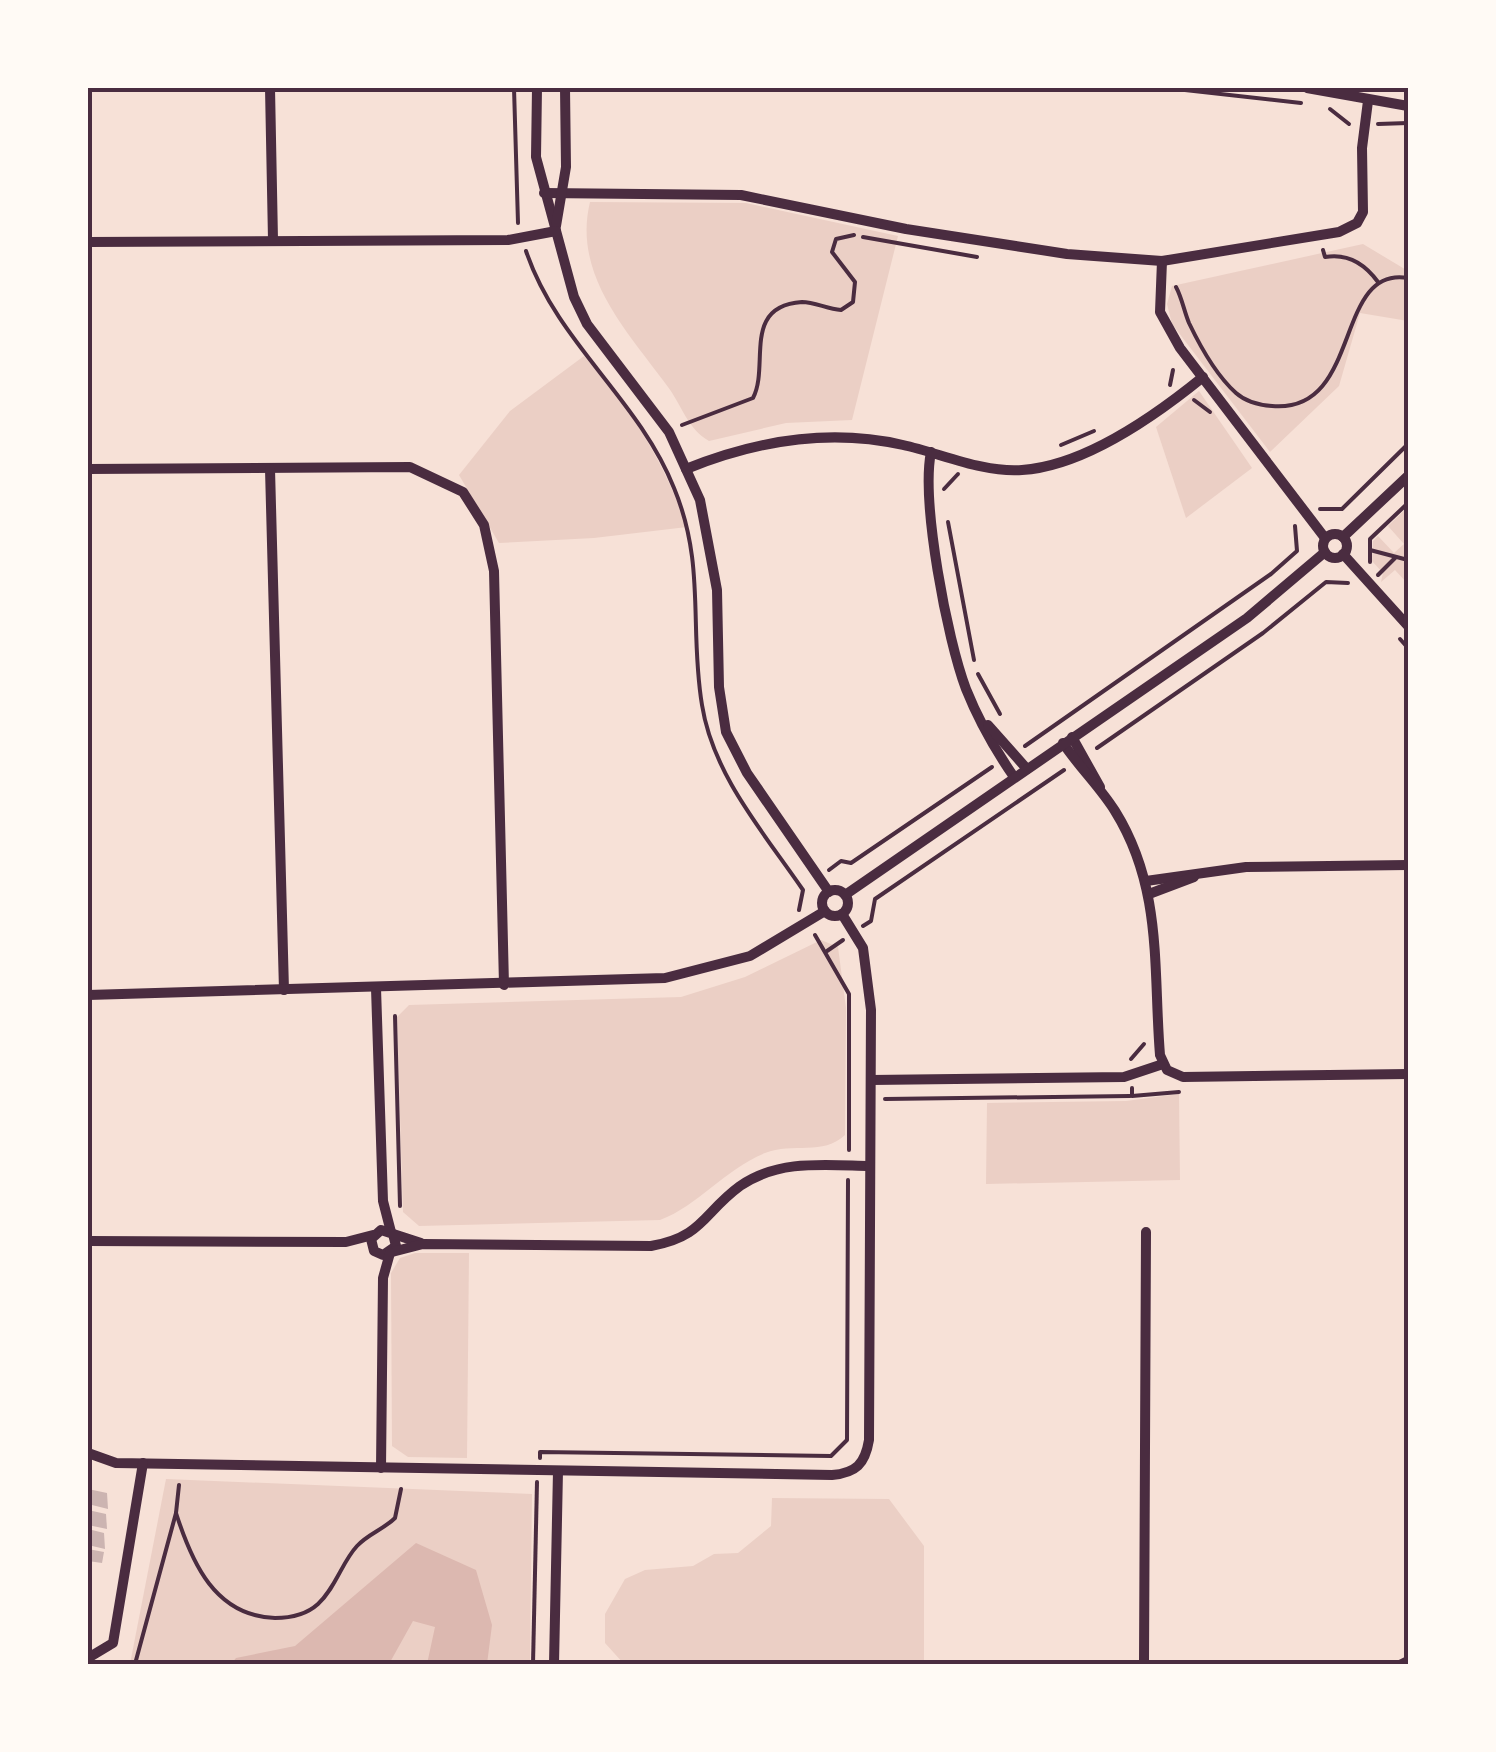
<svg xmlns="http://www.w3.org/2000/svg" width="1496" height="1752" font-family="Roboto,sans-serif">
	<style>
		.green { fill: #ebcfc5 }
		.water { fill: #dcb8b0 }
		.building { fill: #ccb4b1 }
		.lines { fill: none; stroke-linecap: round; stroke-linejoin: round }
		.path { stroke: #4a2c40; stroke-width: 4 }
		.minor { stroke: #4a2c40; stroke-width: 10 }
		.neatline { fill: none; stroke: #4a2c40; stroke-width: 4 }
	</style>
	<rect width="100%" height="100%" fill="#f7e1d7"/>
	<g class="green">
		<path d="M 590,202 L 746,203 L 898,236 L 852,420 L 786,423 L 709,441 C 688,429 682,406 668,387 C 629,333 572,276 590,202 Z"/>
		<path d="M 1363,244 L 1408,271 L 1408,321 L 1360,313 L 1339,386 L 1270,452 L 1172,324 L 1167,304 L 1172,286 Z"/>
		<path d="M 584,356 C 631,408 663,460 687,527 L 594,538 L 499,543 L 459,475 L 510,411 Z"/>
		<path d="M 1199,391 L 1252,468 L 1186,518 L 1156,427 Z"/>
		<path d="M 1408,507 L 1408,584 L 1395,570 L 1381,582 L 1383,573 L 1372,561 L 1373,541 L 1378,536 L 1394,553 L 1404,544 L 1388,526 Z"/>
		<path d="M 821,940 L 838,947 L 846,1008 L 845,1135 C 823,1156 793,1142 765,1153 C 725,1169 699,1205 660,1220 L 419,1226 L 403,1212 L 397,1017 L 409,1005 L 681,997 L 745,977 Z"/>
		<path d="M 1179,1094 L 1180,1180 L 986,1184 L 987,1103 L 1126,1101 Z"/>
		<path d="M 415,1253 L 469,1253 L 467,1458 L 408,1457 L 392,1446 L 391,1273 L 400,1258 Z"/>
		<path d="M 166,1479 L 532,1494 L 530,1664 L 130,1664 Z"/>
		<path d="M 772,1498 L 889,1499 L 924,1546 L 924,1664 L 624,1664 L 605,1643 L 605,1614 L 625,1579 L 645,1570 L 693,1566 L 714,1554 L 738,1553 L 771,1526 Z"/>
	</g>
	<path class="water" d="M 416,1543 L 476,1570 L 492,1625 L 487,1664 L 427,1664 L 435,1627 L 413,1621 L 389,1664 L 231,1664 L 236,1658 L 295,1646 Z"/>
	<g class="building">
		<path d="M 88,1489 L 107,1493 L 108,1509 L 88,1504 Z"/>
		<path d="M 88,1510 L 106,1514 L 107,1529 L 88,1525 Z"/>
		<path d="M 88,1529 L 104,1533 L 105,1549 L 88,1545 Z"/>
		<path d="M 88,1549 L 104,1552 L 102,1563 L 88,1561 Z"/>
	</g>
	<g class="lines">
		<g class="path">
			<path d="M 514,88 L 518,223"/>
			<path d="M 1167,88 L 1301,103"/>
			<path d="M 1330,109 L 1349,124"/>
			<path d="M 1378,124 L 1408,123"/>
			<path d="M 863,237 L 977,257"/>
			<path d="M 1323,250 L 1325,257 C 1348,253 1365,264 1378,282"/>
			<path d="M 526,251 C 557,343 638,398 674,488 C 706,565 689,628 702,705 C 713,775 764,833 803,890 L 799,910"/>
			<path d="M 1176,287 C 1182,298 1184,311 1189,323 C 1200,346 1217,376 1236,393 C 1246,402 1259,405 1272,406 C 1363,414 1333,265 1408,278"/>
			<path d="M 1170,385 L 1173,370"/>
			<path d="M 1194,400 L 1210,412"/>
			<path d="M 682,425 L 753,398 C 770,366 741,306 802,302 C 815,302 827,309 841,310 L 853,302 L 855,282 L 832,252 L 836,239 L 854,235"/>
			<path d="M 1061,445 L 1094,431"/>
			<path d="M 944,489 L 958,474"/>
			<path d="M 1320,509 L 1342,509 L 1408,444"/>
			<path d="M 948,522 L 974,660"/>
			<path d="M 1370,550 L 1408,560"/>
			<path d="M 1370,562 L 1370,539 L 1408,503"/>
			<path d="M 1378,575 L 1395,558"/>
			<path d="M 1400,639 L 1408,648"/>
			<path d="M 978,674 L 1000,714"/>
			<path d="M 1025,746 L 1271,574 L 1297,551 L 1295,526"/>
			<path d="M 1097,748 L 1263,633 L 1326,582 L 1348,583"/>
			<path d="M 829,870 L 841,861 L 851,863 L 992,767"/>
			<path d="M 863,926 L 871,921 L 875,899 L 1064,770"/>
			<path d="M 815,935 L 849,994 L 849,1150"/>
			<path d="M 827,951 L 843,940"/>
			<path d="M 395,1016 L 400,1206"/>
			<path d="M 1131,1059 L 1144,1044"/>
			<path d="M 1132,1088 L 1132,1096 L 1179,1092"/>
			<path d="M 885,1099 L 1130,1096"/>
			<path d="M 540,1458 L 540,1452 L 831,1456 L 847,1440 L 848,1180"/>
			<path d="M 176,1513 C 192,1563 215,1616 275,1618 C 290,1618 307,1614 318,1604 C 336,1587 342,1562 357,1546 C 368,1534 384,1529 395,1518 L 401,1489"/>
			<path d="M 135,1664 L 176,1513 L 179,1485"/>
			<path d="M 533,1664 L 537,1482"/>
		</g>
		<g class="minor">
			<path d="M 270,88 L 273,240"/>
			<path d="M 537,88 L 536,157 L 574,297 L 587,324 L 669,432 L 700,500 L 717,590 L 719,687 L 726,732 L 747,773 L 829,892"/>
			<path d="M 1307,88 L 1408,106"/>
			<path d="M 544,193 L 741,195 L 906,229 L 1067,254 L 1162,261 L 1339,232 L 1357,223 L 1363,212 L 1362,148 L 1368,101"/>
			<path d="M 556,226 L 566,167 L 565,88"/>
			<path d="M 88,242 L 508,240 L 556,231"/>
			<path d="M 1162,261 L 1160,312 L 1180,348 L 1325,538"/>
			<path d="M 931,452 C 921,502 947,639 966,689 C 978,719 996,751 1014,777"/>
			<path d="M 88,469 L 410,467 L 463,492 L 484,525 L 494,571 L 504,985"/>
			<path d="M 270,469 L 284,990"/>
			<path d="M 686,469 C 755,441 829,428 903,445 C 940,453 983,473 1022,470 C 1085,466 1155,416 1203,377"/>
			<circle cx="1335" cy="546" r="12"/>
			<path d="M 1343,537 L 1408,476"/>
			<path d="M 1343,554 L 1408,626"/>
			<path d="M 988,725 L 1027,769"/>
			<path d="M 1072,737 L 1100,787"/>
			<path d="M 1063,743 C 1079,767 1100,787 1115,811 C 1163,888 1153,969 1160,1055 L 1167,1070 L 1183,1077 L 1408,1074"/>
			<path d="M 1146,881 L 1246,867 L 1408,865"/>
			<circle cx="835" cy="903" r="13"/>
			<path d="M 1149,894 L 1194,877"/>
			<path d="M 845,895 L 1247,618 L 1325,552"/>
			<path d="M 376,988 L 383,1201 L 391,1232"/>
			<path d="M 88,995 L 665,978 L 750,956 L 825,911"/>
			<path d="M 871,1080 L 1124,1077 L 1163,1064"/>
			<path d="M 393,1234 L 396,1246 L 383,1255 L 374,1251 L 371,1239 L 381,1230 L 421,1243"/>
			<path d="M 88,1241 L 346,1242 L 373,1235"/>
			<path d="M 392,1252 L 423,1244 L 651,1246 C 703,1237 703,1213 740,1186 C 779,1159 825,1165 870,1166"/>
			<path d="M 88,1453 L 116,1463 L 832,1475 C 856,1473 865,1464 869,1440 L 871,1010 L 863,948 L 842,914"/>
			<path d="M 381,1468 L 383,1278 L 390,1253"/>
			<path d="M 88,1658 L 113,1643 L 143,1463"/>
			<path d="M 554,1664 L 558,1471"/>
			<path d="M 1144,1664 L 1146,1232"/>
			<path d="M 1402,1664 L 1408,1661"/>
		</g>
	</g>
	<rect width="1496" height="1752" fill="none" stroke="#fffaf5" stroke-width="180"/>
	<rect x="90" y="90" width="1316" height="1572" class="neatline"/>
</svg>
